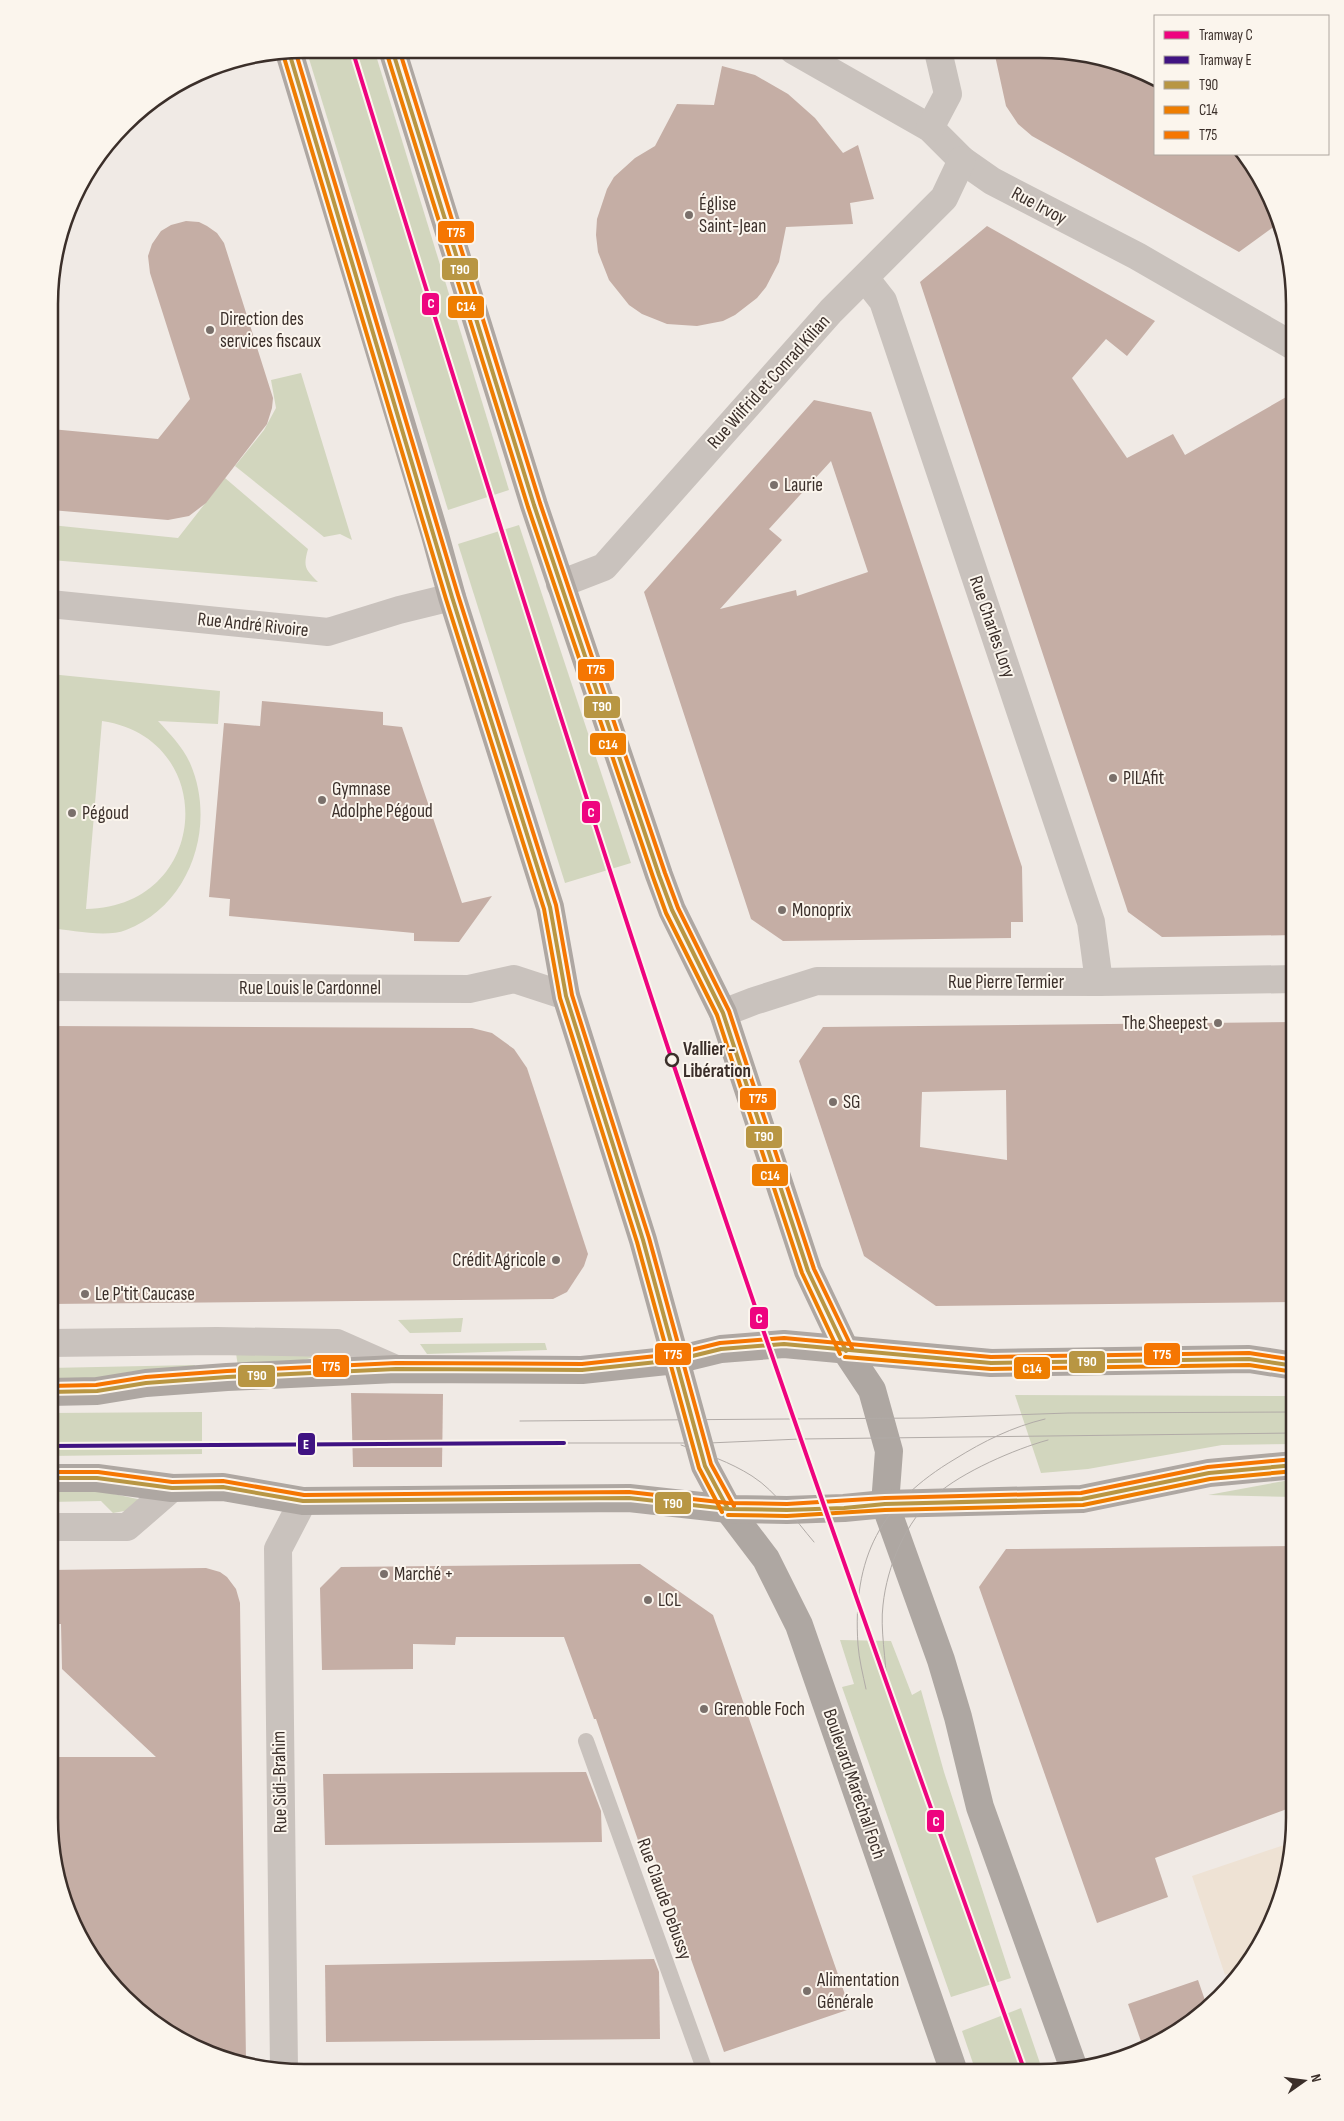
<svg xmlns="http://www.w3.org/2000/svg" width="1344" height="2121" font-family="'Sofia Sans Condensed',sans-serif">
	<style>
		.green { fill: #d2d6be; fill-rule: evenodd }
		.plaza { fill: #eee2d4 }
		.building { fill: #c5aea5; fill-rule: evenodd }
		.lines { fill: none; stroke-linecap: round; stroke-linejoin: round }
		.service { stroke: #c9c2bd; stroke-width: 16 }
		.minor { stroke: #c9c2bd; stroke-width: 28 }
		.primary { stroke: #aea7a2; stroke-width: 28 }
		.tram { stroke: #b1aba7; stroke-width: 1 }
		.bus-1-casing { stroke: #fbf5ed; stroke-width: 8 }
		.bus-2-casing { stroke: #fbf5ed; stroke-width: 8 }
		.bus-3-casing { stroke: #fbf5ed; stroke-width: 8 }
		.bus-1 { stroke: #b89643; stroke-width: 4 }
		.bus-2 { stroke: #ee7d00; stroke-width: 4 }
		.bus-3 { stroke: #f57602; stroke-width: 4 }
		.tram-1-casing { stroke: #fbf5ed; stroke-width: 8 }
		.tram-2-casing { stroke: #fbf5ed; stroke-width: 8 }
		.tram-1 { stroke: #ee047f; stroke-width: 4 }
		.tram-2 { stroke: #401382; stroke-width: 4 }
		.poi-dot { fill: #7a706b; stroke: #fbf5ed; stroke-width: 2 }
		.stop-dot { fill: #fbf5ed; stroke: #3b2f2a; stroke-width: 2.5 }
		.labels { text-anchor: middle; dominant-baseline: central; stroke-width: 4; stroke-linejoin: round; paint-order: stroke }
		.poi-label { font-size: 19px; fill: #3b2f2a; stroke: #fbf5ed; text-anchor: start }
		.street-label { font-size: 19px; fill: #3b2f2a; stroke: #fbf5ed }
		.stop-label { font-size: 19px; font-weight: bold; fill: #3b2f2a; stroke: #fbf5ed; text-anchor: start }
		.rim { fill: none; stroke: #3b2f2a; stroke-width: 2.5 }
		.line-badge { stroke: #fbf5ed; stroke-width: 2 }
		.badge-label { font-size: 14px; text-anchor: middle; font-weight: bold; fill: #fff }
	</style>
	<rect width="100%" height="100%" fill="#f0eae5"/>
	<g class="green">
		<path d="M 306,49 L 374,49 L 509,490 L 448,510 Z"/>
		<path d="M 301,373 L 352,540 L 340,534 L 324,537 L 235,466 L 264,430 L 276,408 L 271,380 Z"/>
		<path d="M 225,478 L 308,549 C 303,567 305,569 318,582 L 51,560 L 51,525 L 178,538 Z"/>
		<path d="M 519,525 L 631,863 L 565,883 L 458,544 Z"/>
		<path d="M 50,674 L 220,691 L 218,724 L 158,721 C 170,734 182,746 190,763 C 217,825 191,905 126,930 C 106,938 71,930 50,928 ZM 102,721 C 220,738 211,907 86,909 Z"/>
		<path d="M 463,1318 L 461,1332 L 410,1333 L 398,1320 Z"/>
		<path d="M 545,1343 L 547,1350 L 427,1354 L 420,1344 Z"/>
		<path d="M 236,1353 L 329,1353 L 267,1370 L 238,1367 Z"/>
		<path d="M 195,1365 L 195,1371 L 134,1371 L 80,1382 L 49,1382 L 49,1368 Z"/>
		<path d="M 1015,1395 L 1295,1396 L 1295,1444 L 1222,1445 L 1088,1469 L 1041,1473 Z"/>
		<path d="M 202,1412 L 202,1454 L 49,1456 L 49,1413 Z"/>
		<path d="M 1295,1479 L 1295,1497 L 1208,1495 Z"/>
		<path d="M 49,1487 L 81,1487 L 142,1500 L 130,1510 L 113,1513 L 101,1501 L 49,1502 Z"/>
		<path d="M 840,1640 L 891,1641 L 912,1695 L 921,1690 L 944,1772 L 1011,1978 L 951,1997 L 842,1687 L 854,1684 Z"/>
		<path d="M 1021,2008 L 1043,2072 L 976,2072 L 962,2031 Z"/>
	</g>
	<path class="plaza" d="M 1293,1842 L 1282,1900 L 1252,1959 L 1244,1968 L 1225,1975 L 1192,1876 Z"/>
	<g class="building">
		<path d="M 994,51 L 1074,51 L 1138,68 L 1155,78 L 1155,154 L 1246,154 L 1276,206 L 1279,223 L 1239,252 L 1032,136 L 1018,124 L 1006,106 Z"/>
		<path d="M 722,66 L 755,75 L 788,94 L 815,118 L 843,153 L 858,145 L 874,199 L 850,203 L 853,224 L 786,227 L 779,262 L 766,287 L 757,298 L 735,315 L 723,321 L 697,326 L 667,324 L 642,314 L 629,305 L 609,280 L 598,252 L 596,235 L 597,219 L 607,189 L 614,177 L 635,158 L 655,146 L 677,104 L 714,105 Z"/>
		<path d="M 186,221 L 199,222 L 207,226 L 217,233 L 224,243 L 273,398 L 272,408 L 267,424 L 206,503 L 189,516 L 168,520 L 51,510 L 51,429 L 158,439 L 190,399 L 150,273 L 148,256 L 152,244 L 161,231 L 171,225 Z"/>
		<path d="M 987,226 L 1155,321 L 1127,356 L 1106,339 L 1072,378 L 1127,458 L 1173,434 L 1185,455 L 1295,392 L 1295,935 L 1162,937 L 1128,912 L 920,282 Z"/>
		<path d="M 814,400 L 871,412 L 1022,867 L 1023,922 L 1011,922 L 1011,938 L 783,941 L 751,919 L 644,592 ZM 831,461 L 868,572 L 797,596 L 796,590 L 720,609 L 782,540 L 769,529 Z"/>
		<path d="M 262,701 L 383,712 L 383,725 L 402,727 L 462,903 L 492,896 L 459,942 L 414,941 L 414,933 L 229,916 L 230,899 L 209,897 L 224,723 L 260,726 Z"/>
		<path d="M 1295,1022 L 1295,1302 L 936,1306 L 864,1256 L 799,1061 L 823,1027 ZM 1006,1090 L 1007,1160 L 920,1147 L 922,1092 Z"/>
		<path d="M 50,1026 L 472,1028 L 492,1033 L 514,1049 L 527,1068 L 588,1254 L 584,1266 L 567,1292 L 553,1299 L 49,1304 Z"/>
		<path d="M 351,1393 L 443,1394 L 442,1467 L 353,1467 Z"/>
		<path d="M 1295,1546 L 1295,1806 L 1155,1858 L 1168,1897 L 1097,1923 L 979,1587 L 1006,1549 Z"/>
		<path d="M 640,1564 L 713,1615 L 850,2009 L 724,2052 L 649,1841 L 639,1843 L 596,1719 L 594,1719 L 564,1637 L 456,1637 L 455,1645 L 413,1644 L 413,1669 L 322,1670 L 320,1588 L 341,1567 Z"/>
		<path d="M 206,1568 L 220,1572 L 227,1577 L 236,1589 L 240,1603 L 246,2063 L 206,2053 L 149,2020 L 102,1973 L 68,1915 L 49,1818 L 49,1757 L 156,1757 L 62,1669 L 61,1624 L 49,1624 L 49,1570 Z"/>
		<path d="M 586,1772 L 601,1811 L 602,1842 L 325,1845 L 323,1774 Z"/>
		<path d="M 654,1959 L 659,1972 L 660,2039 L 326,2042 L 325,1965 Z"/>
		<path d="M 1198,1980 L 1208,2009 L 1144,2050 L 1128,2004 Z"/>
	</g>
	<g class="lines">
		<path class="service" d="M 586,1741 L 705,2071"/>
		<g class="minor">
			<path d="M 793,50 L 930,128 L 962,160 L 992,181 L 1137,256 L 1295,347"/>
			<path d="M 930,128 L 948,94 L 938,51"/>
			<path d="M 865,278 L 883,301 L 1091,922 L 1099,982"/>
			<path d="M 560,584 L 604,567 L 831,311 L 944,198 L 962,160"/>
			<path d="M 50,604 L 328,632 L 399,610 L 452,597"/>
			<path d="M 50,987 L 469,989 L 514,979 L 566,996"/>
			<path d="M 723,1013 L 754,1001 L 817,981 L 1099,982 L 1295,979"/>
			<path d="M 49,1343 L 217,1341 L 337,1343 L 396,1369"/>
			<path d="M 49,1527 L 127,1527 L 172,1488"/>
			<path d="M 284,2070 L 278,1549 L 303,1501"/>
		</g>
		<g class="primary">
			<path d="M 392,49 L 534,505 L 659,875 L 672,910 L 723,1013 L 808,1271 L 846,1351 L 872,1390 L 889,1451 L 885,1504 L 941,1660 L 958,1717 L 980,1807 L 1073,2066"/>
			<path d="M 289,52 L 435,535 L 452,597 L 550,907 L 566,996 L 643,1240 L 705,1466 L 728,1509 L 766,1559 L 799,1625 L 954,2072"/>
			<path d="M 49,1392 L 97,1391 L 146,1383 L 227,1377 L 396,1369 L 582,1370 L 676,1360 L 721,1349 L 784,1344 L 991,1363 L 1249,1359 L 1295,1366"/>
			<path d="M 49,1478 L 97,1478 L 172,1488 L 223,1487 L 303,1501 L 629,1498 L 728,1509 L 787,1510 L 844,1508 L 885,1504 L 1082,1499 L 1209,1473 L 1295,1465"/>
		</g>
		<g class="tram">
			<path d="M 520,1421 L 922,1418 L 1069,1413 L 1295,1412"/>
			<path d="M 564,1443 L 709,1443 L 800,1439 L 1295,1433"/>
			<path d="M 681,1445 C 706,1454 730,1462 752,1476 C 777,1492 795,1520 814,1542"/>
			<path d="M 887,1685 C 886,1661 880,1628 883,1605 C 887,1566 906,1521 936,1495 C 962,1472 1015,1449 1048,1440"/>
			<path d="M 866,1689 C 863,1675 859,1659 858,1645 C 852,1557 881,1503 955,1459 C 984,1441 1012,1427 1045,1419"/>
		</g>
		<g class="bus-1-casing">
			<g id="bus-1">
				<path d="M 392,49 L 534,505 L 659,875 L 672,910 L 723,1013 L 808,1271 L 846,1351"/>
				<path d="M 289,52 L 452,597 L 550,907 L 566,996 L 643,1240 L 705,1466 L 728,1509"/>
				<path d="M 49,1392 L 97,1391 L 146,1383 L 227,1377 L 396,1369 L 582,1370 L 676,1360 L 721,1349 L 784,1344 L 991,1363 L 1249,1359 L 1295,1366"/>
				<path d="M 49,1478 L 97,1478 L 172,1488 L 223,1487 L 303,1501 L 629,1498 L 728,1509 L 787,1510 L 844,1508 L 885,1504 L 1082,1499 L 1209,1473 L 1295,1465"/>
			</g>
		</g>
		<g class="bus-2-casing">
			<g id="bus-2">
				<path d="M 386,51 L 528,507 L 653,877 L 666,913 L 717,1015 L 802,1273 L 840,1354"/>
				<path d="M 283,54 L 446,599 L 544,909 L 560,998 L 637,1242 L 699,1468 L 722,1512"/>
				<path d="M 845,1357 L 991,1369 L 1249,1365 L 1294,1372"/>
				<path d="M 728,1515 L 787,1516 L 885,1510 L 1083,1505 L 1210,1479 L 1295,1471"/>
			</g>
		</g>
		<g class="bus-3-casing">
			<g id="bus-3">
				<path d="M 399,49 L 540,503 L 665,873 L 678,908 L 729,1011 L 814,1269 L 852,1348"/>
				<path d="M 295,50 L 458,595 L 556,905 L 572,995 L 649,1238 L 711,1464 L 734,1506"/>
				<path d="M 49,1386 L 96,1385 L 146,1377 L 227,1371 L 396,1363 L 582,1364 L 675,1354 L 720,1343 L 784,1338 L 991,1357 L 1249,1353 L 1295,1360"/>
				<path d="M 49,1472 L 98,1472 L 172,1482 L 223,1481 L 304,1495 L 629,1492 L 728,1503 L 787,1504 L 885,1498 L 1081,1493 L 1208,1467 L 1294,1459"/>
			</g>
		</g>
		<use href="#bus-1" class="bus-1"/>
		<use href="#bus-2" class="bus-2"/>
		<use href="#bus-3" class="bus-3"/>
		<g class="tram-1-casing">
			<path id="tram-1" d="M 352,49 C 456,387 561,725 672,1060 C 784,1399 905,1735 1025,2072"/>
		</g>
		<g class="tram-2-casing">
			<path id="tram-2" d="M 49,1446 L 564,1443"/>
		</g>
		<use href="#tram-1" class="tram-1"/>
		<use href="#tram-2" class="tram-2"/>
	</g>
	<g class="poi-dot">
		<circle cx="689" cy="215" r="5"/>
		<circle cx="210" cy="330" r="5"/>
		<circle cx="774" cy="485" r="5"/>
		<circle cx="1113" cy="778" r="5"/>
		<circle cx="322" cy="800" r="5"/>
		<circle cx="72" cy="813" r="5"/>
		<circle cx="782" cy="910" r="5"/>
		<circle cx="1218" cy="1023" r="5"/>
		<circle cx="833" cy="1102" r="5"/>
		<circle cx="556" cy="1260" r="5"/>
		<circle cx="85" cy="1294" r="5"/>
		<circle cx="384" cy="1574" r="5"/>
		<circle cx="648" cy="1600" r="5"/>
		<circle cx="704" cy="1709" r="5"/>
		<circle cx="807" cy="1991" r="5"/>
	</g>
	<circle class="stop-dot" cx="672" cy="1060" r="6"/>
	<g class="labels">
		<g class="poi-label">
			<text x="699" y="204">Église<tspan x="699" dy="22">Saint-Jean</tspan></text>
			<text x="220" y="319">Direction des<tspan x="220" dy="22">services fiscaux</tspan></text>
			<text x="784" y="485">Laurie</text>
			<text x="1123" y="778">PILAfit</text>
			<text x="332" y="789">Gymnase<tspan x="332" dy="22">Adolphe Pégoud</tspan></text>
			<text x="82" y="813">Pégoud</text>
			<text x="792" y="910">Monoprix</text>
			<text x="1208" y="1023" text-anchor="end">The Sheepest</text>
			<text x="843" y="1102">SG</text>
			<text x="546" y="1260" text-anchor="end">Crédit Agricole</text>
			<text x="95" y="1294">Le P'tit Caucase</text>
			<text x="394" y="1574">Marché +</text>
			<text x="658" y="1600">LCL</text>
			<text x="714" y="1709">Grenoble Foch</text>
			<text x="817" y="1980">Alimentation<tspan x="817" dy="22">Générale</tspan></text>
		</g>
		<g class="street-label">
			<text transform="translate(1039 206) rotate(28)">Rue Irvoy</text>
			<text transform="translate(769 382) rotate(-48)">Rue Wilfrid et Conrad Kilian</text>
			<text transform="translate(253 625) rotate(6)">Rue André Rivoire</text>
			<text transform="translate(992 627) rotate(71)">Rue Charles Lory</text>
			<text x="1006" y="982">Rue Pierre Termier</text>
			<text x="310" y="988">Rue Louis le Cardonnel</text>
			<text transform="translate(280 1782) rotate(-91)">Rue Sidi-Brahim</text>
			<text transform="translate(854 1784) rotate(71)">Boulevard Maréchal Foch</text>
			<text transform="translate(664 1899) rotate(70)">Rue Claude Debussy</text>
		</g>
		<g class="stop-label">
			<text x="683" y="1049">Vallier -<tspan x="683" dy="22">Libération</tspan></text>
		</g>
	</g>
	<path d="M0 0H1344V2121H0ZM304 58H1040A246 246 0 0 1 1286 304V1818A246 246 0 0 1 1040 2064H304A246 246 0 0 1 58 1818V304A246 246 0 0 1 304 58Z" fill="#fbf5ed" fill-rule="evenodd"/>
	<path class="rim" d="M304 58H1040A246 246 0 0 1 1286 304V1818A246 246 0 0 1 1040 2064H304A246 246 0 0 1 58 1818V304A246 246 0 0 1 304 58Z"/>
	<g class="line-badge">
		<rect x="437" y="220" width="38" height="24" rx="5" fill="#f57602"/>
		<rect x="441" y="257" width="38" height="24" rx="5" fill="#b89643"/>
		<rect x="421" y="292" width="19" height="24" rx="5" fill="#ee047f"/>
		<rect x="447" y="295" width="38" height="24" rx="5" fill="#ee7d00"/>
		<rect x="577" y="658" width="38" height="24" rx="5" fill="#f57602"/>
		<rect x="583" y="695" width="38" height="24" rx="5" fill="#b89643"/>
		<rect x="589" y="732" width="38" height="24" rx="5" fill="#ee7d00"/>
		<rect x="581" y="800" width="20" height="24" rx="5" fill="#ee047f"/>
		<rect x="739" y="1087" width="38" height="24" rx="5" fill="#f57602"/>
		<rect x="745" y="1125" width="38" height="24" rx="5" fill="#b89643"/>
		<rect x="751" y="1163" width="38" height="24" rx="5" fill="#ee7d00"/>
		<rect x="749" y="1306" width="20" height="24" rx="5" fill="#ee047f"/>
		<rect x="654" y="1342" width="38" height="24" rx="5" fill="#f57602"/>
		<rect x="1143" y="1342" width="38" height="24" rx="5" fill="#f57602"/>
		<rect x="1068" y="1350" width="38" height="24" rx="5" fill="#b89643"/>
		<rect x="312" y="1354" width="38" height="24" rx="5" fill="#f57602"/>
		<rect x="1013" y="1356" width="38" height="24" rx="5" fill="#ee7d00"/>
		<rect x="237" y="1364" width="39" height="24" rx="5" fill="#b89643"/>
		<rect x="297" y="1432" width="19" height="24" rx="5" fill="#401382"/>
		<rect x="654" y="1491" width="38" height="24" rx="5" fill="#b89643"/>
		<rect x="926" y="1809" width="19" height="24" rx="5" fill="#ee047f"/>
	</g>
	<g class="badge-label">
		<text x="456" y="237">T75</text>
		<text x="460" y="274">T90</text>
		<text x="431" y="308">C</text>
		<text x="466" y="311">C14</text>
		<text x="596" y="674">T75</text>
		<text x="602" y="711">T90</text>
		<text x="608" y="749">C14</text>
		<text x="591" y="817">C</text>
		<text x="758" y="1103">T75</text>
		<text x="764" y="1141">T90</text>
		<text x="770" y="1180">C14</text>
		<text x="759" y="1323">C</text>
		<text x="673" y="1359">T75</text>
		<text x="1162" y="1359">T75</text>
		<text x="1087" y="1366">T90</text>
		<text x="331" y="1371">T75</text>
		<text x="1032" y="1373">C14</text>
		<text x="257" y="1380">T90</text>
		<text x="306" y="1449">E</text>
		<text x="673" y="1508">T90</text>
		<text x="936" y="1826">C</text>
	</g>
	<rect x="1154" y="15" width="175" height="140" fill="#fbf5ed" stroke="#aea69f"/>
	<rect x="1164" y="31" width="25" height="8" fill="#ee047f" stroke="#aea69f"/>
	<text x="1199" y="40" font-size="15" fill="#3b2f2a">Tramway C</text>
	<rect x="1164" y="56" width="25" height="8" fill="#401382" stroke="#aea69f"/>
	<text x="1199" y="65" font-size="15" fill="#3b2f2a">Tramway E</text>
	<rect x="1164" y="81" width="25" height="8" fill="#b89643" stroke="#aea69f"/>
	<text x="1199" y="90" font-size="15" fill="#3b2f2a">T90</text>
	<rect x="1164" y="106" width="25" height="8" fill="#ee7d00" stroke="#aea69f"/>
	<text x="1199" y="115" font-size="15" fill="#3b2f2a">C14</text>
	<rect x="1164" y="131" width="25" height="8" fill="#f57602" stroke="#aea69f"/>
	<text x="1199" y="140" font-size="15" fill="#3b2f2a">T75</text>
	<g transform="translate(1304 2081) rotate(76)" stroke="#fbf5ed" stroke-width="4" paint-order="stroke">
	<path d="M0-4L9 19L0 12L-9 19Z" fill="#3b2f2a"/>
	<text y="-8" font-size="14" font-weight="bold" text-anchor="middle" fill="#3b2f2a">N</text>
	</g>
</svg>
